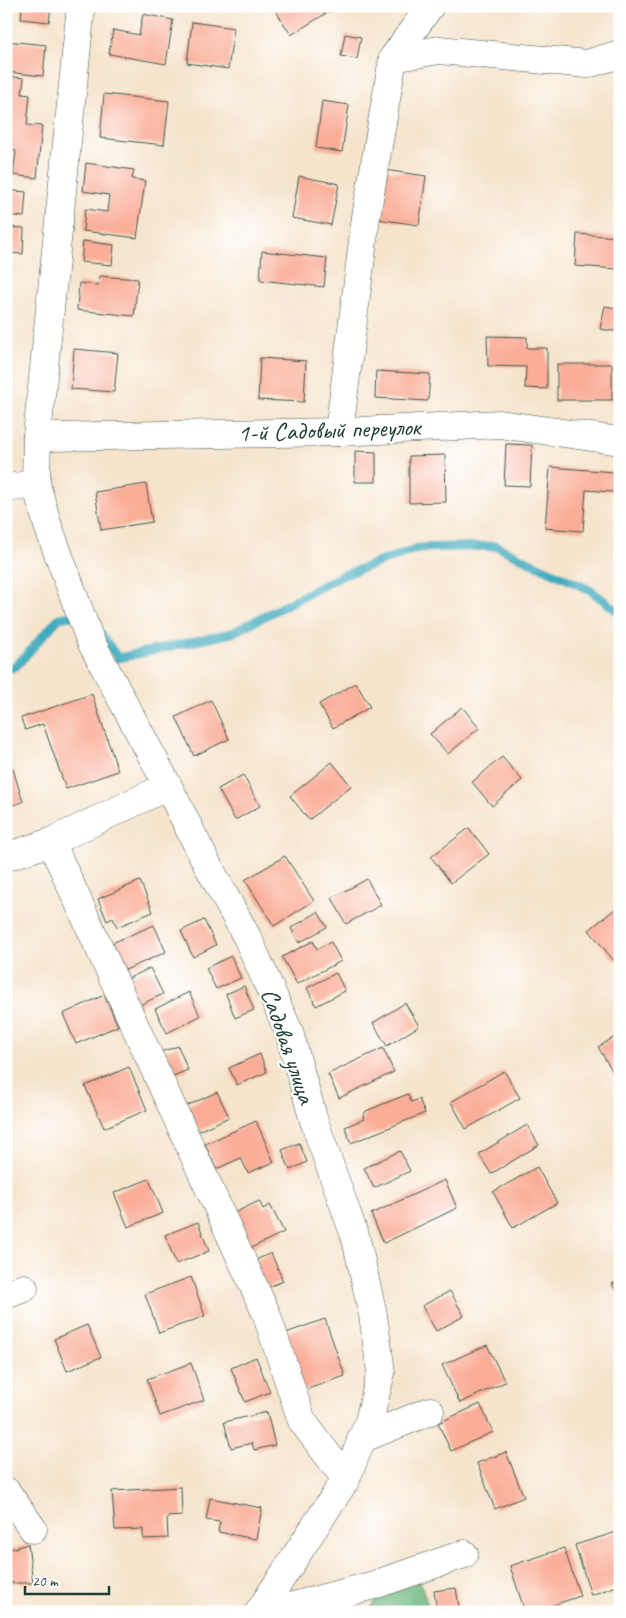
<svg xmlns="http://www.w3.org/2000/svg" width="626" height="1618" font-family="Caveat,sans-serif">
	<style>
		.forest { fill: #73bc83; stroke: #497c5c }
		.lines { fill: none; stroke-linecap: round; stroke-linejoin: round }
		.stream { stroke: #3eaabd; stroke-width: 9 }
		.building { fill: #faae98 }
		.minor-casing { stroke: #3f564b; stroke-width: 29 }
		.minor { stroke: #fff; stroke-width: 28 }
		.labels { text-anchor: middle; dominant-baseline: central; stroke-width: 4.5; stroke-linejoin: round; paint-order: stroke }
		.street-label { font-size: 25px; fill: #1f3d34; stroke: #fff }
	</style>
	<rect width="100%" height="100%" fill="#fff"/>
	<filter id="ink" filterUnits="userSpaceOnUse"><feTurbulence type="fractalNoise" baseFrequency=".02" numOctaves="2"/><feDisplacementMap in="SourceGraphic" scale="10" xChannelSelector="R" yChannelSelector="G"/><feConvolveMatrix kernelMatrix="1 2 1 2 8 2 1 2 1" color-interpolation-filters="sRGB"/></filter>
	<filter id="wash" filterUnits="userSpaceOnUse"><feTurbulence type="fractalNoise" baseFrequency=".0096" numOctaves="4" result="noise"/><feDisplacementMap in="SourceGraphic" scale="20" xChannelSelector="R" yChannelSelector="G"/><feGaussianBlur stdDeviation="1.12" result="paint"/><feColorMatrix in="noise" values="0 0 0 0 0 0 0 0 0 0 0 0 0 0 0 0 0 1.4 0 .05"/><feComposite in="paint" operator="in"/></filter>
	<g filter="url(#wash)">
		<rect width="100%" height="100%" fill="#f6e4cc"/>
		<path class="forest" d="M 420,1581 L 430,1612 L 368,1612 L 377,1599 Z"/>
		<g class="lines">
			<g class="stream">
				<path d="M 101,634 L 118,658 L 232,633 L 341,576 L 418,548 L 496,546 L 590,590 L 620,613"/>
				<path d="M 6,670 L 16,666 L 59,618 L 77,615"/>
			</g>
		</g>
		<g id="blocks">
			<g class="building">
				<path d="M 22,6 L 51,6 L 49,22 L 21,19 Z"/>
				<path d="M 277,6 L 332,6 L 333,9 L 291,35 L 274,8 Z"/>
				<path d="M 143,14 L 173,20 L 166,64 L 109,54 L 113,30 L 139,35 Z"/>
				<path d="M 192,22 L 234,28 L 228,69 L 187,63 Z"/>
				<path d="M 345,34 L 361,37 L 357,59 L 341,56 Z"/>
				<path d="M 6,41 L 46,45 L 43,76 L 6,72 Z"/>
				<path d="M 6,76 L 24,78 L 22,94 L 30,95 L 27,125 L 42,126 L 37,178 L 13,175 L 16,151 L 6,150 Z"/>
				<path d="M 104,94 L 169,101 L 164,145 L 100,138 Z"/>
				<path d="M 322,101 L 349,105 L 342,152 L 316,148 Z"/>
				<path d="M 86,163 L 134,170 L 132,179 L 145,181 L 137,238 L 83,231 L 85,209 L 107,212 L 109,195 L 83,191 Z"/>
				<path d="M 384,170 L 426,176 L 419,225 L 377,219 Z"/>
				<path d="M 299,176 L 339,184 L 331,225 L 292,218 Z"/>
				<path d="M 6,190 L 26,192 L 24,217 L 6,215 Z"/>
				<path d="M 6,227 L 24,228 L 23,254 L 6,253 Z"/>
				<path d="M 577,234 L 619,237 L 617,269 L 575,266 Z"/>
				<path d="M 83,241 L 114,245 L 112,265 L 81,262 Z"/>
				<path d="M 262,251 L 327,258 L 324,287 L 260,280 Z"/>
				<path d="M 99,276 L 138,279 L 134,316 L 77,310 L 79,283 L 98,285 Z"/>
				<path d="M 605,306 L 620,309 L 620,332 L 600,329 Z"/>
				<path d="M 487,336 L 527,337 L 527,348 L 547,348 L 547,389 L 525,388 L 526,367 L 488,366 Z"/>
				<path d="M 74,349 L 118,353 L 114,392 L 71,389 Z"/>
				<path d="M 260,358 L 306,361 L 304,402 L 258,400 Z"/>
				<rect x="557" y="364" width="55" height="36"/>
				<path d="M 376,371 L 430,374 L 428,401 L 375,398 Z"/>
				<path d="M 506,444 L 532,445 L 530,486 L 504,485 Z"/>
				<path d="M 355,451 L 376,452 L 376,482 L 355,482 Z"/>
				<path d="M 445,455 L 446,502 L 409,503 L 409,456 Z"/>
				<path d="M 550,467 L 615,472 L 614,492 L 586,490 L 583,531 L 545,528 Z"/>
				<path d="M 146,484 L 152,522 L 101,530 L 95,492 Z"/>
				<path d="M 356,683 L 370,707 L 333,728 L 319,704 Z"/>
				<path d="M 92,694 L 118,771 L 66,789 L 43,724 L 25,730 L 21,718 Z"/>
				<path d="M 211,700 L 229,739 L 194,756 L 176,717 Z"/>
				<path d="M 462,707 L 479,728 L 448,754 L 430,734 Z"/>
				<path d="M 502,757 L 522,780 L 492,806 L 472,782 Z"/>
				<path d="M 332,762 L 351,786 L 309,820 L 290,796 Z"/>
				<path d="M 13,769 L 23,802 L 6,807 L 6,771 Z"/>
				<path d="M 243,775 L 260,806 L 235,820 L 218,789 Z"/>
				<path d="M 469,828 L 489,854 L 451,883 L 431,857 Z"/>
				<path d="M 285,856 L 314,901 L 274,926 L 245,880 Z"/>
				<path d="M 367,879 L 381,905 L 346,924 L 332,898 Z"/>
				<path d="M 140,881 L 153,912 L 117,927 L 113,918 L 107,921 L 98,899 Z"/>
				<path d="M 620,905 L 620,956 L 614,961 L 589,930 Z"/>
				<path d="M 318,912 L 327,927 L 299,943 L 291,928 Z"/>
				<path d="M 204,920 L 216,945 L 193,957 L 181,931 Z"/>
				<path d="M 154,925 L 166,952 L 123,971 L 112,943 Z"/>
				<path d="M 313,941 L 317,949 L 331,942 L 341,961 L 297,984 L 282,957 Z"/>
				<path d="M 231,956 L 241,978 L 216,989 L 206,968 Z"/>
				<path d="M 150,968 L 163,994 L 138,1006 L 125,980 Z"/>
				<path d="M 336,973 L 345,991 L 316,1006 L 307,988 Z"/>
				<path d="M 244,986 L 254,1010 L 235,1018 L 226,994 Z"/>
				<path d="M 189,992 L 200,1016 L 167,1033 L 155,1009 Z"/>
				<path d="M 104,995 L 118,1026 L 76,1044 L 63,1014 Z"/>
				<path d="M 405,1003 L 419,1026 L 387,1046 L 373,1023 Z"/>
				<path d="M 620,1034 L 620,1068 L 613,1072 L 598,1047 Z"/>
				<path d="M 178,1046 L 188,1070 L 168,1078 L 158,1053 Z"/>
				<path d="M 383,1048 L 394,1072 L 339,1098 L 328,1074 Z"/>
				<path d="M 260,1054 L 267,1072 L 237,1085 L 229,1068 Z"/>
				<path d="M 129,1067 L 147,1110 L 104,1128 L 85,1086 Z"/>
				<path d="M 504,1071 L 520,1098 L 466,1129 L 451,1102 Z"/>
				<path d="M 217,1092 L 229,1117 L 194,1133 L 182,1108 Z"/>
				<path d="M 408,1094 L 411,1102 L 419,1099 L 425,1113 L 351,1143 L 345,1127 L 364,1119 L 363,1116 L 366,1111 Z"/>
				<path d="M 256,1121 L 274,1162 L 248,1173 L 241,1158 L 216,1169 L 205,1144 Z"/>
				<path d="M 527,1125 L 539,1145 L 491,1174 L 479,1154 Z"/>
				<path d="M 299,1143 L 307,1162 L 290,1170 L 282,1150 Z"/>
				<path d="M 400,1151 L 410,1171 L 374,1188 L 364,1168 Z"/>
				<path d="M 537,1167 L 557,1203 L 513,1228 L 493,1192 Z"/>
				<path d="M 149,1179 L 163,1213 L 128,1227 L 114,1193 Z"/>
				<path d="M 445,1180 L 457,1208 L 384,1243 L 371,1214 Z"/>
				<path d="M 259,1201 L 263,1209 L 270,1205 L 284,1232 L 249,1249 L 232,1214 Z"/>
				<path d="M 198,1222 L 209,1251 L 176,1264 L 165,1235 Z"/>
				<path d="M 271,1253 L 283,1281 L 266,1288 L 254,1261 Z"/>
				<path d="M 191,1277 L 205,1316 L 159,1333 L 145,1294 Z"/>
				<path d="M 620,1280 L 620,1297 L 612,1284 Z"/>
				<path d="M 450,1291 L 464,1316 L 436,1331 L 422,1306 Z"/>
				<path d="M 325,1319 L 345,1376 L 302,1391 L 283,1334 Z"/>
				<path d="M 87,1325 L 101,1357 L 67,1371 L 54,1339 Z"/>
				<path d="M 487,1345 L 505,1382 L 460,1403 L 442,1365 Z"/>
				<path d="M 256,1357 L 270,1392 L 245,1402 L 231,1368 Z"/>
				<path d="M 191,1363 L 204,1400 L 160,1416 L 147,1379 Z"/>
				<path d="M 480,1404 L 493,1432 L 451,1451 L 438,1423 Z"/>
				<path d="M 267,1412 L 275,1445 L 254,1450 L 252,1443 L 231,1448 L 224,1422 Z"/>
				<path d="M 506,1452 L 524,1497 L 495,1509 L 477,1463 Z"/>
				<path d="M 181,1487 L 182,1516 L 167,1517 L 168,1538 L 143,1539 L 143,1529 L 115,1530 L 112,1491 Z"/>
				<path d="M 210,1498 L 262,1508 L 256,1539 L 218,1532 L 220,1522 L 206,1520 Z"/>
				<path d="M 620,1531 L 620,1585 L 591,1595 L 575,1545 Z"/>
				<path d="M 28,1544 L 33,1583 L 6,1583 L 7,1550 Z"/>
				<path d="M 564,1548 L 580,1596 L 533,1612 L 525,1612 L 510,1566 Z"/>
				<path d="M 456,1588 L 459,1607 L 437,1610 L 434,1591 Z"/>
			</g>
		</g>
	</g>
	<g filter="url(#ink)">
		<use href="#blocks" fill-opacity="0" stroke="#3f564b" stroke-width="1"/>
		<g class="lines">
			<g class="minor-casing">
				<g id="minor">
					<path d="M 81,6 L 37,436 L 36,484 L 48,526 L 90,640 L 168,786 L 206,862 L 248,939 L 289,1032 L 314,1121 L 356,1239 L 373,1315 L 381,1372 L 369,1421 L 346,1479 L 259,1612"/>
					<path d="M 393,58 L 439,50 L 587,64 L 620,54"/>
					<path d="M 339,432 L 366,217 L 393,58 L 430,6"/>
					<path d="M 37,436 L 49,437 L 339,432 L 500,424 L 620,441"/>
					<path d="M 6,488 L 36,484"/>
					<path d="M 51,842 L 266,1313 L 302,1421 L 346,1479"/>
					<path d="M 6,857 L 51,842 L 168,786"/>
					<path d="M 6,1295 L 24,1288"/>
					<path d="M 361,1439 L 430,1411"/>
					<path d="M 6,1491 L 33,1529"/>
					<path d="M 270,1612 L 374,1585 L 464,1554"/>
				</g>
			</g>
			<use href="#minor" class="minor"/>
		</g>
	</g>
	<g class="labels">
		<g class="street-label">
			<text transform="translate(329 430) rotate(-2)">1-й Садовый переулок</text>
			<text transform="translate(288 1046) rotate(71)">Садовая улица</text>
		</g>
	</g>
	<rect width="626" height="1618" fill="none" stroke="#fff" stroke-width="25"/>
	<path d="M25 1586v8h84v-8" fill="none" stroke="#1f3d34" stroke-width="2.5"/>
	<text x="32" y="1586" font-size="15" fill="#1f3d34" stroke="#ffffff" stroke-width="4" paint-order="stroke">20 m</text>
</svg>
